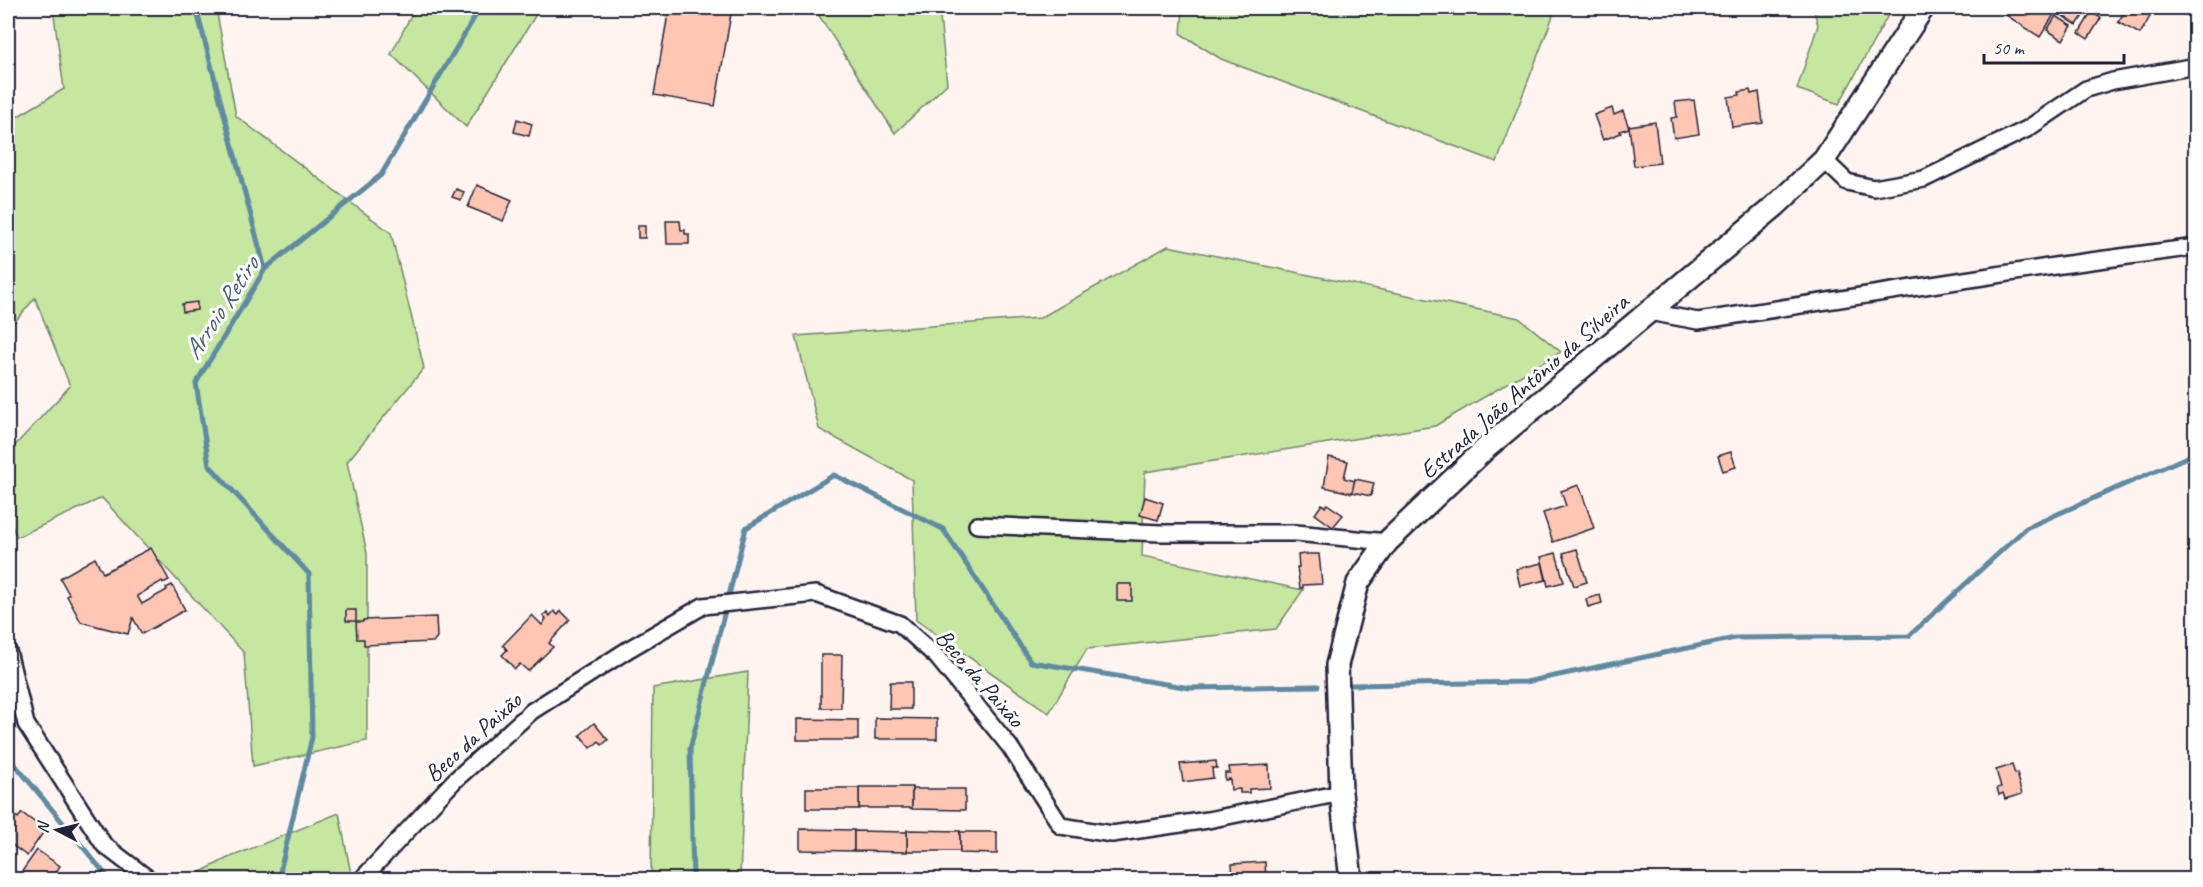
<svg xmlns="http://www.w3.org/2000/svg" width="2203" height="887" font-family="Caveat,sans-serif">
	<style>
		.green { fill: #c5e7a0; stroke: #74846e; stroke-width: 1.5 }
		.lines { fill: none; stroke-linecap: round; stroke-linejoin: round }
		.stream { stroke: #5e8aa2; stroke-width: 5 }
		.building { fill: #ffc7b3; stroke: #22223b; stroke-width: 1.5 }
		.street-casing { stroke: #22223b; stroke-width: 20 }
		.secondary-casing { stroke: #22223b; stroke-width: 26 }
		.street { stroke: #fff; stroke-width: 15 }
		.secondary { stroke: #fff; stroke-width: 21 }
		.labels { text-anchor: middle; dominant-baseline: central; stroke-width: 6; stroke-linejoin: round; paint-order: stroke }
		.street-label { font-size: 24px; fill: #22223b; stroke: #fff }
		.water-label { font-size: 26px; font-style: italic; fill: #455f77; stroke: #fff }
	</style>
	<rect width="100%" height="100%" fill="#fff4f0"/>
	<filter id="ink" filterUnits="userSpaceOnUse"><feTurbulence type="fractalNoise" baseFrequency=".0167" numOctaves="2"/><feDisplacementMap in="SourceGraphic" scale="12" xChannelSelector="R" yChannelSelector="G"/><feConvolveMatrix kernelMatrix="1 2 1 2 8 2 1 2 1" color-interpolation-filters="sRGB"/></filter>
	<g filter="url(#ink)">
		<g class="green">
			<path d="M 53,8 L 216,8 L 236,116 L 391,233 L 424,368 L 347,462 L 367,553 L 367,741 L 253,766 L 244,653 L 102,498 L 17,537 L 8,518 L 8,453 L 70,386 L 35,298 L 8,330 L 8,122 L 64,89 Z"/>
			<path d="M 415,8 L 540,8 L 466,127 L 391,54 Z"/>
			<path d="M 814,8 L 939,8 L 947,84 L 895,133 Z"/>
			<path d="M 1183,8 L 1556,8 L 1497,162 L 1221,59 L 1181,34 Z"/>
			<path d="M 1813,8 L 1892,8 L 1839,104 L 1797,89 L 1818,25 Z"/>
			<path d="M 1168,246 L 1519,318 L 1561,352 L 1435,426 L 1145,472 L 1142,556 L 1303,590 L 1276,629 L 1087,649 L 1049,713 L 916,620 L 912,480 L 819,429 L 796,336 L 1040,318 Z"/>
			<path d="M 748,672 L 740,879 L 651,879 L 653,688 Z"/>
			<path d="M 339,813 L 352,879 L 187,879 L 228,858 Z"/>
		</g>
		<g class="lines">
			<g class="stream">
				<path d="M 196,8 L 265,269"/>
				<path d="M 1351,685 L 1526,682 L 1735,638 L 1909,636 L 2026,528 L 2196,453"/>
				<path d="M 8,756 L 110,880"/>
				<path d="M 278,880 L 312,737 L 309,574 L 209,465 L 196,383 L 265,269 L 381,175 L 480,8"/>
				<path d="M 693,880 L 690,749 L 746,528 L 834,475 L 943,529 L 1031,662 L 1190,688 L 1318,686"/>
			</g>
		</g>
		<g class="building">
			<path d="M 669,8 L 732,8 L 715,106 L 654,95 Z"/>
			<path d="M 1995,8 L 2046,8 L 2055,13 L 2040,37 Z"/>
			<path d="M 2050,8 L 2088,8 L 2077,25 Z"/>
			<path d="M 2094,8 L 2099,10 L 2096,15 L 2101,18 L 2088,39 L 2079,33 Z"/>
			<path d="M 2127,8 L 2155,8 L 2140,34 L 2118,22 Z"/>
			<path d="M 2056,16 L 2072,26 L 2063,40 L 2047,30 Z"/>
			<path d="M 1750,90 L 1751,94 L 1759,92 L 1763,123 L 1732,127 L 1728,97 L 1740,95 L 1739,92 Z"/>
			<path d="M 1694,100 L 1699,134 L 1674,138 L 1671,118 L 1677,117 L 1675,102 Z"/>
			<path d="M 1612,108 L 1614,115 L 1623,111 L 1629,128 L 1620,131 L 1621,133 L 1603,140 L 1594,115 Z"/>
			<path d="M 517,119 L 532,124 L 529,136 L 514,132 Z"/>
			<path d="M 1655,122 L 1660,163 L 1634,166 L 1629,126 Z"/>
			<path d="M 477,185 L 512,200 L 503,221 L 468,207 Z"/>
			<path d="M 456,189 L 464,192 L 461,200 L 452,197 Z"/>
			<path d="M 666,221 L 680,221 L 681,230 L 685,230 L 685,234 L 689,234 L 689,244 L 667,244 Z"/>
			<rect x="638" y="226" width="7" height="12"/>
			<path d="M 197,302 L 197,310 L 183,312 L 182,304 Z"/>
			<path d="M 1731,452 L 1736,467 L 1723,471 L 1718,456 Z"/>
			<path d="M 1329,457 L 1348,461 L 1344,478 L 1355,481 L 1352,493 L 1324,487 Z"/>
			<path d="M 1355,479 L 1374,483 L 1371,496 L 1352,492 Z"/>
			<path d="M 1579,485 L 1594,528 L 1553,542 L 1543,513 L 1566,506 L 1561,491 Z"/>
			<path d="M 1145,497 L 1163,503 L 1158,520 L 1140,515 Z"/>
			<path d="M 1322,504 L 1325,507 L 1327,504 L 1343,515 L 1333,527 L 1315,514 Z"/>
			<path d="M 151,548 L 169,580 L 163,583 L 162,581 L 137,596 L 142,604 L 167,590 L 166,588 L 172,585 L 185,610 L 142,634 L 133,618 L 128,634 L 81,622 L 67,596 L 69,594 L 60,578 L 95,558 L 103,573 Z"/>
			<path d="M 1577,549 L 1587,582 L 1574,586 L 1563,553 Z"/>
			<path d="M 1556,553 L 1564,582 L 1548,586 L 1541,557 Z"/>
			<path d="M 1305,554 L 1319,554 L 1322,584 L 1303,585 L 1303,588 L 1300,588 L 1297,567 L 1299,567 L 1298,555 Z"/>
			<path d="M 1542,563 L 1546,580 L 1520,586 L 1516,569 Z"/>
			<rect x="1117" y="584" width="15" height="17"/>
			<path d="M 1600,595 L 1602,603 L 1588,607 L 1586,599 Z"/>
			<rect x="346" y="610" width="10" height="11"/>
			<path d="M 554,611 L 558,615 L 561,611 L 570,620 L 549,643 L 553,647 L 528,671 L 520,664 L 515,669 L 502,655 L 507,650 L 503,645 L 532,615 L 542,625 L 546,619 L 543,616 L 547,612 L 550,616 Z"/>
			<path d="M 436,617 L 437,637 L 433,642 L 364,645 L 364,639 L 357,639 L 356,622 L 363,622 L 363,620 Z"/>
			<path d="M 821,655 L 842,655 L 841,708 L 821,708 Z"/>
			<path d="M 890,682 L 911,682 L 911,709 L 889,709 Z"/>
			<path d="M 875,718 L 937,719 L 937,739 L 875,739 Z"/>
			<path d="M 797,719 L 858,720 L 858,740 L 797,740 Z"/>
			<path d="M 594,723 L 608,740 L 602,745 L 599,741 L 591,748 L 580,735 Z"/>
			<path d="M 1216,761 L 1217,768 L 1212,768 L 1213,778 L 1183,782 L 1180,764 Z"/>
			<path d="M 1269,765 L 1270,788 L 1249,789 L 1249,793 L 1240,793 L 1240,789 L 1231,790 L 1230,779 L 1225,780 L 1225,773 L 1230,773 L 1229,767 Z"/>
			<path d="M 2012,765 L 2015,774 L 2017,773 L 2018,777 L 2017,777 L 2022,794 L 2005,799 L 2003,793 L 1999,795 L 1997,788 L 2001,787 L 1996,770 Z"/>
			<rect x="859" y="787" width="53" height="21"/>
			<rect x="806" y="788" width="53" height="21"/>
			<path d="M 912,789 L 965,789 L 965,810 L 912,809 Z"/>
			<path d="M 10,811 L 18,818 L 22,813 L 45,830 L 27,856 L 8,842 L 8,814 Z"/>
			<path d="M 800,829 L 854,830 L 854,851 L 800,850 Z"/>
			<path d="M 907,830 L 960,831 L 960,851 L 907,851 Z"/>
			<path d="M 854,831 L 907,832 L 907,852 L 854,851 Z"/>
			<path d="M 960,832 L 997,832 L 997,854 L 960,853 Z"/>
			<path d="M 37,850 L 60,866 L 51,880 L 16,880 Z"/>
			<path d="M 1265,862 L 1266,880 L 1233,880 L 1232,864 Z"/>
		</g>
		<g class="lines">
			<g class="street-casing">
				<g id="street">
					<path d="M 1824,160 L 1847,182 L 1874,188 L 1924,179 L 2027,129 L 2086,89 L 2113,81 L 2196,66"/>
					<path d="M 1649,312 L 1698,321 L 2061,265 L 2196,247"/>
					<path d="M 977,525 L 1161,533 L 1296,533 L 1387,542"/>
					<path d="M 8,651 L 26,724 L 104,845 L 150,880"/>
					<path d="M 361,880 L 454,781 L 532,711 L 629,649 L 703,606 L 816,594 L 900,624 L 937,657 L 1010,747 L 1061,826 L 1112,834 L 1208,820 L 1341,793"/>
				</g>
			</g>
			<g class="secondary-casing">
				<path id="secondary" d="M 1351,880 L 1341,793 L 1337,665 L 1358,583 L 1387,542 L 1486,448 L 1775,206 L 1824,160 L 1923,8"/>
			</g>
			<use href="#street" class="street"/>
			<use href="#secondary" class="secondary"/>
		</g>
	</g>
	<g class="labels">
		<g class="street-label">
			<text transform="translate(1524 386) rotate(-41)">Estrada João Antônio da Silveira</text>
			<text transform="translate(980 678) rotate(49)">Beco da Paixão</text>
			<text transform="translate(473 737) rotate(-42)">Beco da Paixão</text>
		</g>
		<g class="water-label">
			<text transform="translate(221 308) rotate(-57)">Arroio Retiro</text>
		</g>
	</g>
	<rect width="2203" height="887" fill="none" stroke="#fff" stroke-width="30"/>
	<rect x="15" y="15" width="2173" height="857" fill="none" stroke="#22223b" stroke-width="2" filter="url(#ink)"/>
	<g transform="translate(57 830) rotate(277)" stroke="#ffffff" stroke-width="4.5" paint-order="stroke">
	<path d="M0-4.5L10 22L0 15L-10 22Z" fill="#22223b"/>
	<text y="-9" font-size="16" font-weight="bold" text-anchor="middle" fill="#22223b">N</text>
	</g>
	<path d="M1984 54v9h140v-9" fill="none" stroke="#22223b" stroke-width="3"/>
	<text x="1993" y="54" font-size="18" fill="#22223b" stroke="#ffffff" stroke-width="4.5" paint-order="stroke">50 m</text>
</svg>
